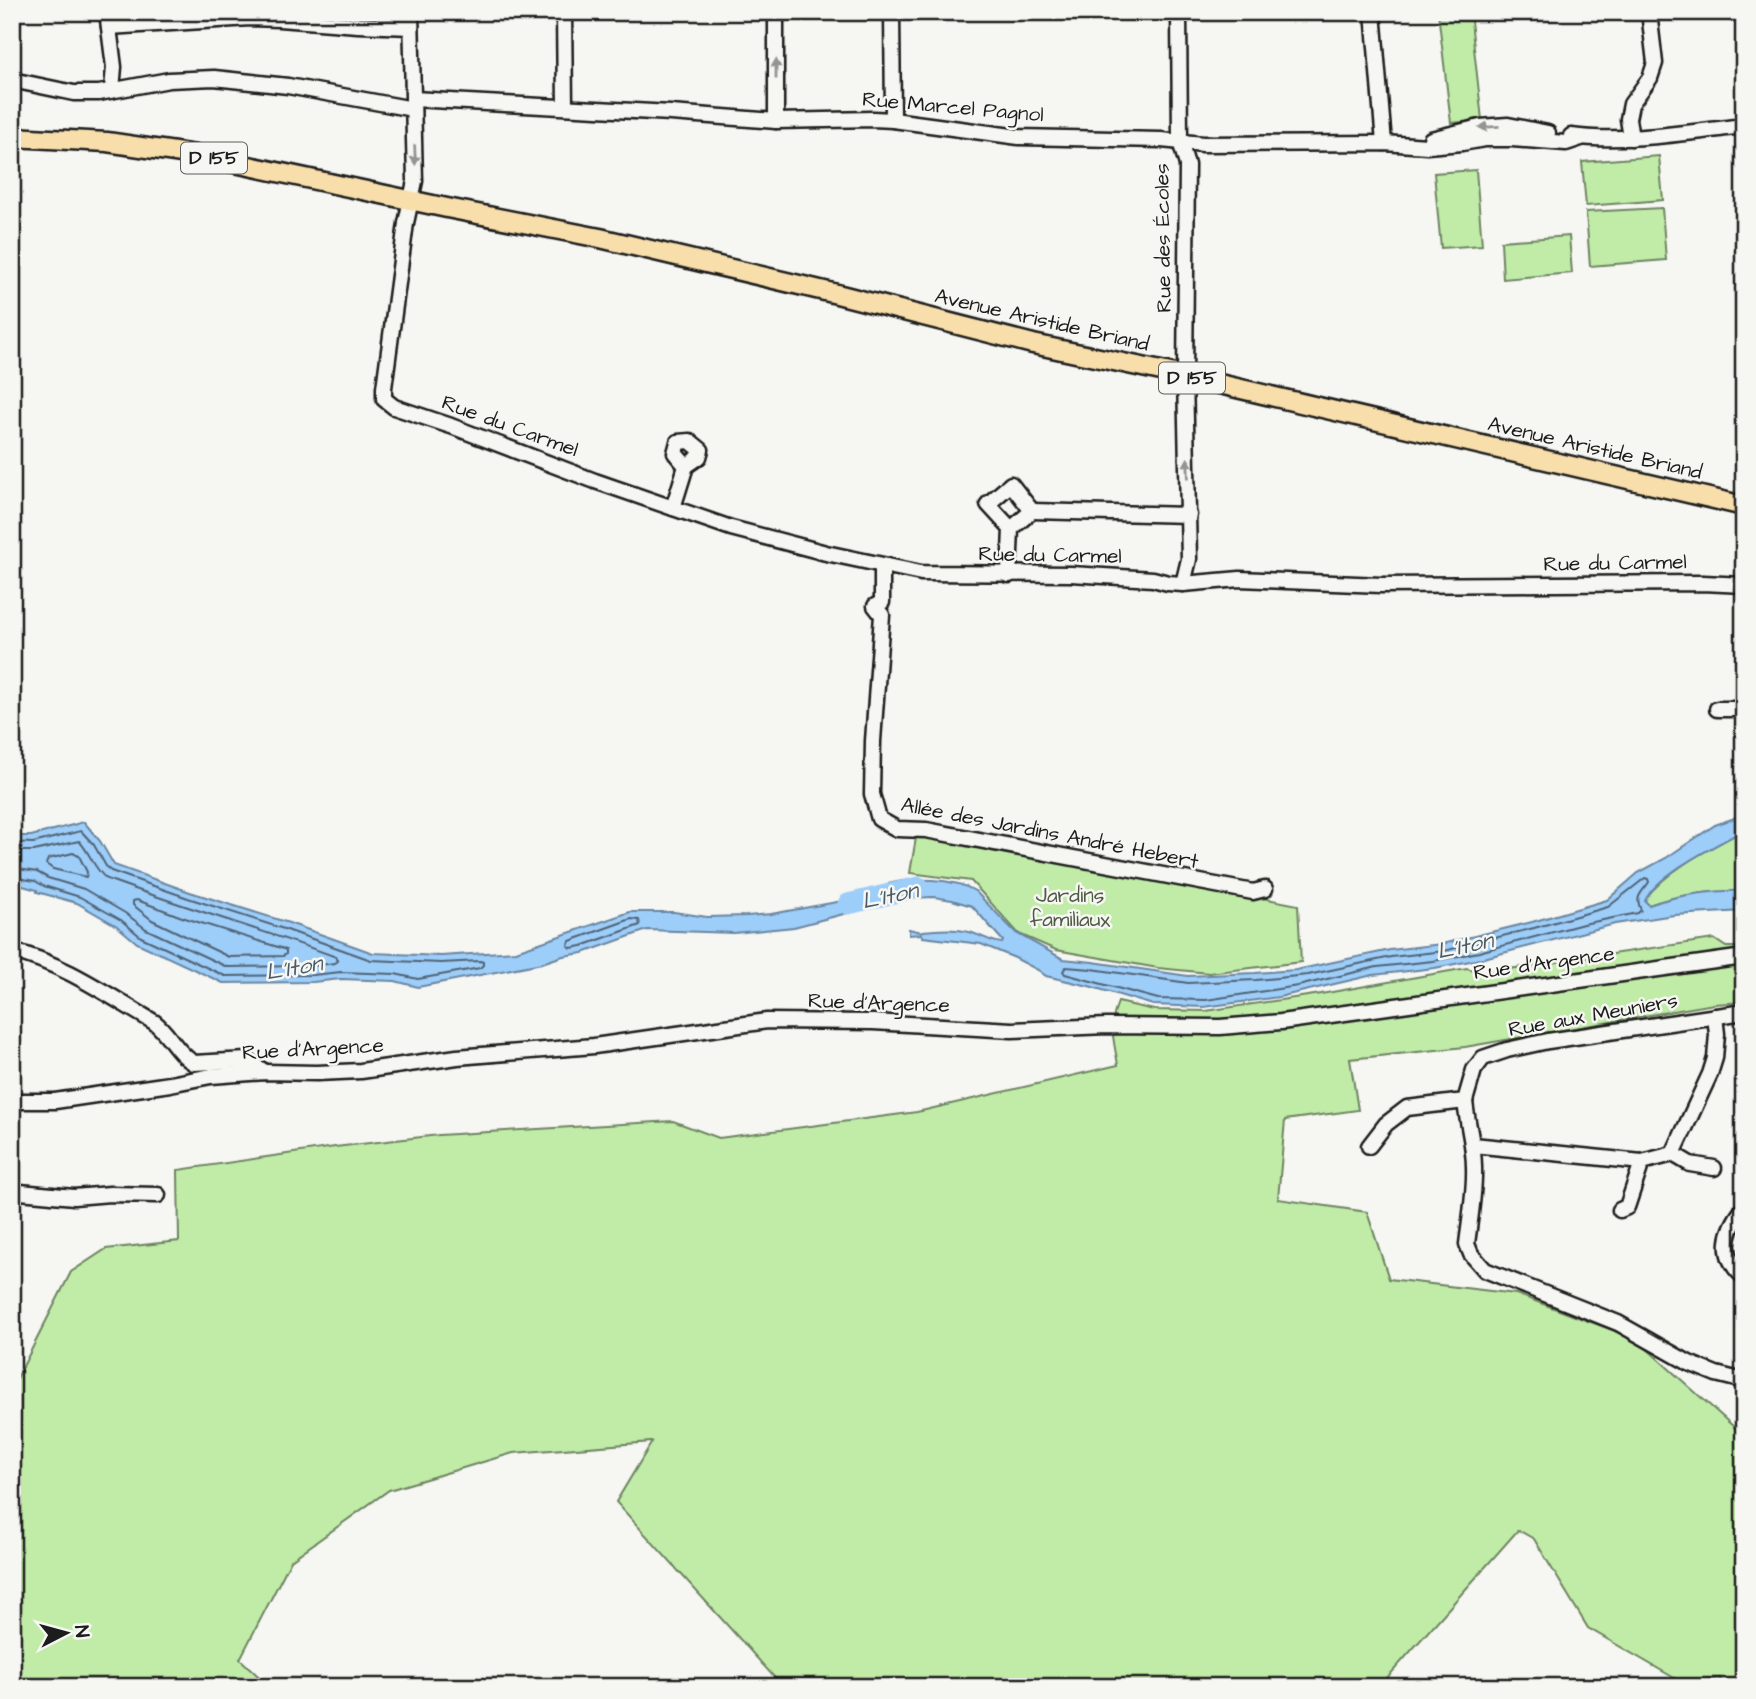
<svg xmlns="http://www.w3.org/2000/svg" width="1756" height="1699" font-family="'Architects Daughter',sans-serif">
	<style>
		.green { fill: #c1eca8; stroke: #6e8462; stroke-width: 2 }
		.water { fill: #9dcdf9; stroke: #6986a1; stroke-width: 2 }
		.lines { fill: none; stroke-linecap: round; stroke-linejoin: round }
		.shore { stroke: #506374; stroke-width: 2 }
		.river { stroke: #9dcdf9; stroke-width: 21 }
		.minor-casing { stroke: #1c1c1c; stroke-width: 19 }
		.major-casing { stroke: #1c1c1c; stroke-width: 23 }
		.minor { stroke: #f6f6f2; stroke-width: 14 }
		.major { stroke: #f8deab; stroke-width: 18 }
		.oneway { fill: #949492 }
		.labels { text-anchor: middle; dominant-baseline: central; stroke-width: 5; stroke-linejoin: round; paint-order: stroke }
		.shield { fill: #f6f6f2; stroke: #5d5d5c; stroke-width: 2 }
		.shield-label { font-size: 19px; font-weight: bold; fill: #1c1c1c }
		.street-label { font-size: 21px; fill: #1c1c1c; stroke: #f6f6f2 }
		.park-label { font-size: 21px; fill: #4e5a46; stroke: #f6f6f2 }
		.water-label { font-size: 23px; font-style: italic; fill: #495a69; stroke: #f6f6f2 }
	</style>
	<rect width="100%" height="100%" fill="#f6f6f2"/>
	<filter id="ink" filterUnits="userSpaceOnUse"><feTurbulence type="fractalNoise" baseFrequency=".0143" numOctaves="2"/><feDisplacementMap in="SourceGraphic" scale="14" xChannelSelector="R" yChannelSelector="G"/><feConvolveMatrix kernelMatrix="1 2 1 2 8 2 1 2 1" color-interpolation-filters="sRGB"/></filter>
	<g filter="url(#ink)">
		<g class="green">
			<path d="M 1438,12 L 1470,12 L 1482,120 L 1451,123 Z"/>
			<path d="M 1659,156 L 1663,200 L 1586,206 L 1582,162 Z"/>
			<path d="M 1476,170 L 1482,245 L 1441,248 L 1434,173 Z"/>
			<path d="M 1662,208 L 1666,260 L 1590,266 L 1586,212 Z"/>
			<path d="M 1569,236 L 1572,273 L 1503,279 L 1501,241 Z"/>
			<path d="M 1744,830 L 1744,891 C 1714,891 1677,894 1649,905 L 1645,903 L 1645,899 C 1669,868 1709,849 1744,830 Z"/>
			<path d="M 917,832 L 1298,905 L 1301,962 L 1209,973 L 1158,968 L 1056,950 L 1019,934 L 971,881 L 910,873 Z"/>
			<path d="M 1714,939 L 1726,947 L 1744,947 L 1744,1002 L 1714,1004 L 1465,1047 L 1350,1059 L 1358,1110 L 1285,1120 L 1278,1199 L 1367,1212 L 1389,1279 L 1516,1294 L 1636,1339 L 1744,1436 L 1744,1687 L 1722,1687 L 1720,1678 L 1683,1683 L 1588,1628 L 1534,1539 L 1518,1530 L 1379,1687 L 783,1687 L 616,1502 L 652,1442 L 513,1453 L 389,1490 L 291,1560 L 240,1659 L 270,1687 L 12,1687 L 12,1381 L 15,1382 L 71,1272 L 106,1249 L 179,1241 L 178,1170 L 335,1147 L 439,1135 L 673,1121 L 719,1138 L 917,1112 L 1118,1065 C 1114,1040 1108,1027 1118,1002 L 1154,1010 L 1206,1011 L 1321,994 L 1467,968 L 1482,973 Z"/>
		</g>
		<g class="water">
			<path d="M 1744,812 L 1744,830 C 1717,845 1657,874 1645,901 L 1649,905 C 1677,895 1714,890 1744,891 L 1744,911 L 1674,915 L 1615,924 L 1480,959 L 1435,968 L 1373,975 L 1279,997 L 1204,1007 L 1153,1005 L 1089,986 L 1046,976 L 1038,970 L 1015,958 L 981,944 L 923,937 L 922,934 L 909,935 L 909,929 L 922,932 L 923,931 C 938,930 954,928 969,932 C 981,935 990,942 1002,943 L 1003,941 L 972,906 L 952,900 L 934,897 L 910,898 L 896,901 L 888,884 C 912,877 953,878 975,891 L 1016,933 L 1063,959 L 1093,962 L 1188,976 L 1255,973 L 1296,970 L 1390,950 L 1442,944 L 1532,922 L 1607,900 L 1638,873 L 1666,858 L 1715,825 L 1732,819 Z"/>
			<path d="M 84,822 L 100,841 L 114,865 L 190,892 L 289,923 L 373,953 L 441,956 L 516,951 L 630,912 L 674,912 L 707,917 L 747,916 L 771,914 L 859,898 L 874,893 L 878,905 L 794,927 L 734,933 L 647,930 L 583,953 L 563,956 L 542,963 L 418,987 L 395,981 L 341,979 L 313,982 L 223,983 L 137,943 L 117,926 L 77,903 L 37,892 L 37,890 L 12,883 L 12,836 L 31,836 Z"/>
		</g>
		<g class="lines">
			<g class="shore">
				<path d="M 12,842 L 33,843 L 81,831 L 94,845 L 107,868 L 111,871 L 188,898 L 287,930 L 371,960 L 441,963 L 480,961 L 483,962 L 483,965 L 480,968 L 418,979 L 395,974 L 341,972 L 313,975 L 225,976 L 141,937 L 121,920 L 80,897 L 44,886 L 35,881 L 12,877"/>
				<path d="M 12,851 L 34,851 L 79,841 C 90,852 94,870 107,879 C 183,907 260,929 336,957 L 338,961 L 335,963 L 312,966 L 227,967 L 146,929 L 125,913 L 84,889 L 48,878 L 37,872 L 12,868"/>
				<path d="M 73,853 L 79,856 L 87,872 L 86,877 L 53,869 L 46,864 L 48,859 Z"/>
				<path d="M 1645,878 L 1648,879 L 1649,882 C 1642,893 1634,896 1641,910 L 1638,913 L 1583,924 L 1479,952 L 1433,961 L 1377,967 L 1298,986 L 1206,1000 L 1158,999 L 1065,974 L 1063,971 L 1066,967 L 1092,969 L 1188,983 L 1256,980 L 1308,975 L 1391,957 L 1444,951 L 1534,928 L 1608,907 Z"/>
				<path d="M 137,900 L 182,917 L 281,948 L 286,950 L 286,954 L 283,956 L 229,957 L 152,920 L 133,905 L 133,901 Z"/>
				<path d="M 631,919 L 639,920 L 640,925 L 582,946 L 571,948 L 568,946 L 570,941 Z"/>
			</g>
			<path class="river" d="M 848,904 L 919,887"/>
			<g class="minor-casing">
				<g id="minor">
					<path d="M 107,12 L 114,67 L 112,90"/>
					<path d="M 411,12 L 415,181 L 406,223 L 384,388 L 384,399 L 394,407 L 451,426 L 595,481 L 731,528 L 826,553 L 921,573 L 1071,574 L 1153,579 L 1168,583 L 1183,584 L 1240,579 L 1381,585 L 1703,583 L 1744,585"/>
					<path d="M 564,12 L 565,107"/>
					<path d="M 771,12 L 776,18 L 776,121"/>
					<path d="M 892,12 L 893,120"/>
					<path d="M 1179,12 L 1180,141 L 1187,165 L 1185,376 L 1189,559 L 1183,584"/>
					<path d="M 1373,12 L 1384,143"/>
					<path d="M 109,27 L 250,18 L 279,19 L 358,25 L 411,27"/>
					<path d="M 12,80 L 74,93 L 99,93 L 169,80 L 214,78 L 288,86 L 413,109"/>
					<path d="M 413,99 L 671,113 L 776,121 L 873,119 L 893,120 L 1019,137 L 1161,140 L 1203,144 L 1384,143 L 1427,146 L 1462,143 L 1485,139 L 1512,139 L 1566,143 L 1581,138"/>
					<path d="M 1571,136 C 1622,143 1684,133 1735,127 L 1744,124"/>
					<path d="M 1631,138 L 1628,119 L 1631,104 L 1650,78 L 1655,63 L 1649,12"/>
					<path d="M 1431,139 L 1480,127 L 1508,125 L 1548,133"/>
					<path d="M 673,508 L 686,466 L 699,457 L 701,450 L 690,441 L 678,442 L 675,453 L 686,466"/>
					<path d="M 1032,511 L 1189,515"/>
					<path d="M 882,566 L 882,602 L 875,606 L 882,615 L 873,741 L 872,794 L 879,819 L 897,829 L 926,830 L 1253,892 L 1265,889"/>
					<path d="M 1009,575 L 1011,529 L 1032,511 L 1011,484 L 988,504 L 1011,529"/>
					<path d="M 1717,709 L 1744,709"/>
					<path d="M 12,951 C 63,963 109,996 154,1022 C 169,1033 177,1054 194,1063 L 247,1060 L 265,1072"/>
					<path d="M 12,1101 L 55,1101 L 170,1084 L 211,1076 L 265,1072 L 317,1073 L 361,1071 L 457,1057 L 594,1046 L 767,1021 L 873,1022 L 1012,1030 L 1107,1026 L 1220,1027 L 1281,1022 L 1744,957"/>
					<path d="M 1465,1101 C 1467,1123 1474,1144 1474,1167 C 1475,1192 1470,1219 1467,1244 L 1471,1254 L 1485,1270 L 1618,1323 L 1689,1363 L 1716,1374 L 1744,1381"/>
					<path d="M 1473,1145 L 1642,1162 L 1627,1207 L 1620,1210"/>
					<path d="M 1369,1146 L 1386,1124 L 1407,1108 L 1465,1101 L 1474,1070 L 1483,1058 L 1507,1050 L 1548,1041 L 1744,1012"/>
					<path d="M 1673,1154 L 1710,1074 L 1715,1058 L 1717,1034 L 1715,1016"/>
					<path d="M 1642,1162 L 1673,1154 L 1690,1164 L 1714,1168"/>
					<path d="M 12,1195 L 20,1192 L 74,1197 L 110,1194 L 158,1195"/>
					<path d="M 1744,1208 C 1726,1230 1719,1256 1744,1277"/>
				</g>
			</g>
			<g class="major-casing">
				<path id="major" d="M 12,137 L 107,142 L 202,156 L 447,208 L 600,238 L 833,293 L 1033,344 L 1185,376 L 1744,506"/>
			</g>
			<use href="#minor" class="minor"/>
			<use href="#major" class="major"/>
		</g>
		<defs><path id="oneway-solid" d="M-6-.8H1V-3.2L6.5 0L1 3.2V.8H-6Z" transform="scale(1.75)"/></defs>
		<g class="oneway">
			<use href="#oneway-solid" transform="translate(776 69) rotate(-90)"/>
			<use href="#oneway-solid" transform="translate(1489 127) rotate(177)"/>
			<use href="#oneway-solid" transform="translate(415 155) rotate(88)"/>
			<use href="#oneway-solid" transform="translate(1188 468) rotate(-92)"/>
		</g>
	</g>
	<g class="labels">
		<g class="shield">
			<rect x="181" y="142.5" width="66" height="31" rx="5"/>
			<rect x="1159" y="362.5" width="66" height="31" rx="5"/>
		</g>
		<g class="shield-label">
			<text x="214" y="158">D 155</text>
			<text x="1192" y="378">D 155</text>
		</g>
		<g class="street-label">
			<text transform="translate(953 107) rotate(5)">Rue Marcel Pagnol</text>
			<text transform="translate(1163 238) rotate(-91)">Rue des Écoles</text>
			<text transform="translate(1042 320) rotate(13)">Avenue Aristide Briand</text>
			<text transform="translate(510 426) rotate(20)">Rue du Carmel</text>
			<text transform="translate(1595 448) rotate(13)">Avenue Aristide Briand</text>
			<text transform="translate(1050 555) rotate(1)">Rue du Carmel</text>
			<text transform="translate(1615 563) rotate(-1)">Rue du Carmel</text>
			<text transform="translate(1050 833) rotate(11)">Allée des Jardins André Hebert</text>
			<text transform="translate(1544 963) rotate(-8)">Rue d'Argence</text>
			<text transform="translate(879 1003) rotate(2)">Rue d'Argence</text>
			<text transform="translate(1593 1015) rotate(-10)">Rue aux Meuniers</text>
			<text transform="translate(313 1049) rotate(-3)">Rue d'Argence</text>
		</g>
		<g class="park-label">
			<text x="1070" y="895">Jardins<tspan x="1070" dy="24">familiaux</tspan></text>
		</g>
		<g class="water-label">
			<text transform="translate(890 896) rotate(-12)">L'Iton</text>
			<text transform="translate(1465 946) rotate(-12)">L'Iton</text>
			<text transform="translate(294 968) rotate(-10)">L'Iton</text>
		</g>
	</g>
	<rect width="1756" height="1699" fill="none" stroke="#f6f6f2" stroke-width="42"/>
	<rect x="21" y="21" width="1714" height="1657" fill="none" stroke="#1c1c1c" stroke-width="2.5" filter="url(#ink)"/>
	<g transform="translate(66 1633) rotate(84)" stroke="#f6f6f2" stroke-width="5" paint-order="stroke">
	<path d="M0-5L12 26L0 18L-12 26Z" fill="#1c1c1c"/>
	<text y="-10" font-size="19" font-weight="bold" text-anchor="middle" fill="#1c1c1c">N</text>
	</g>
</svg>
